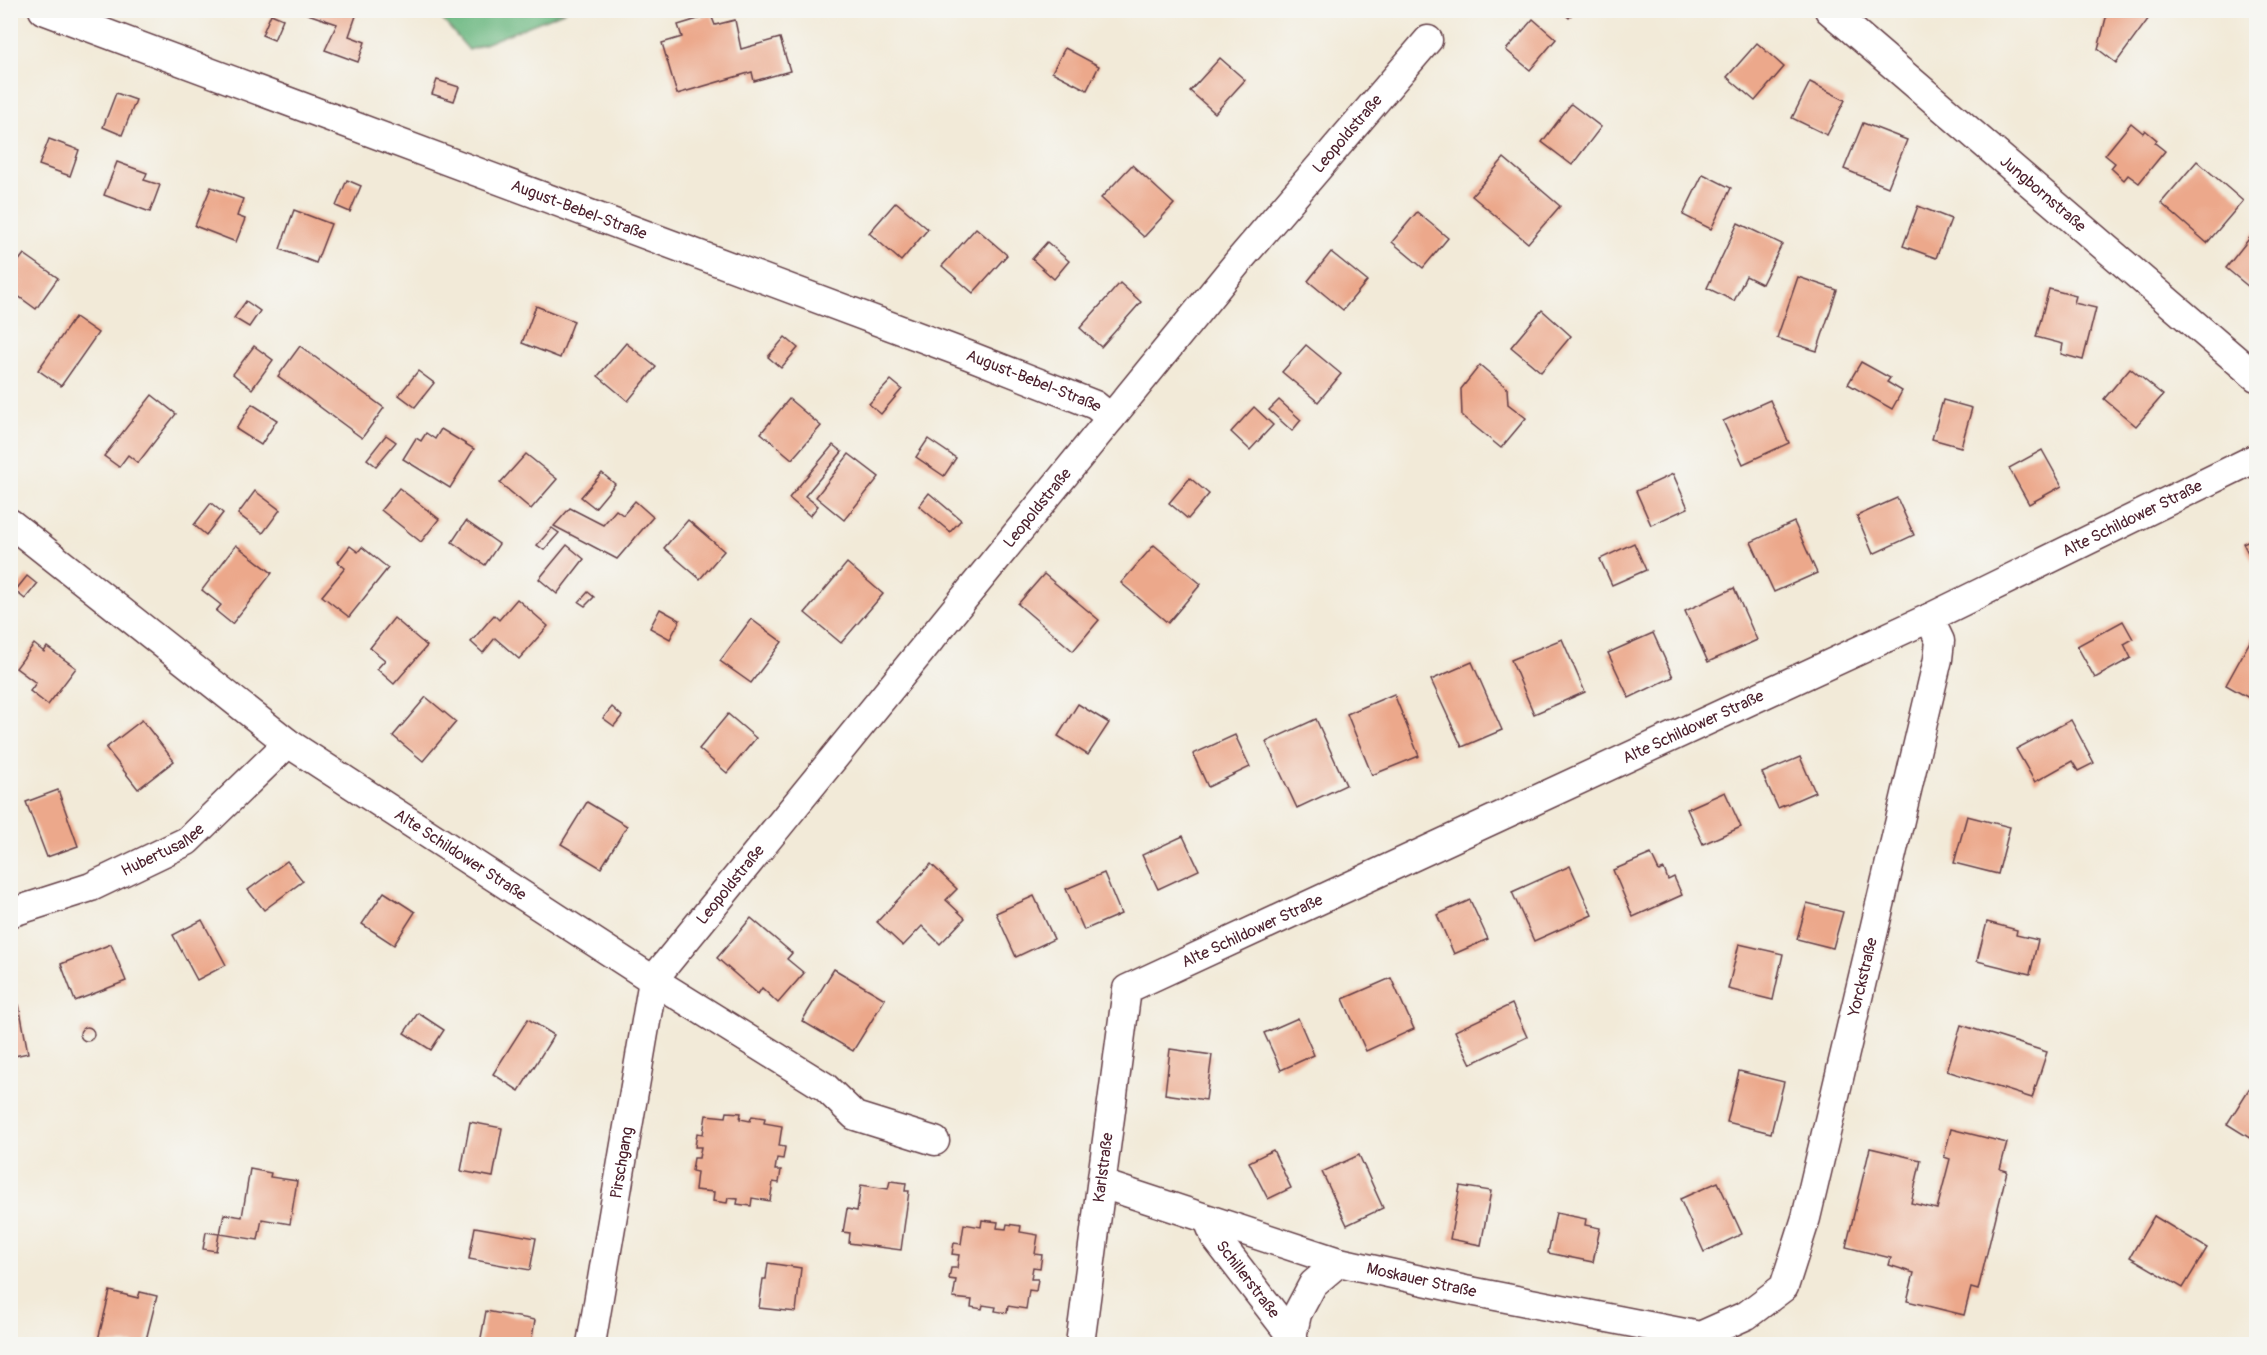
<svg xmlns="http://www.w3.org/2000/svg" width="2267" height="1355" font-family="Pangolin,sans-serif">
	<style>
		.forest { fill: #6bb780; stroke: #5a6b56; stroke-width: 1.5 }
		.building { fill: #eca88b }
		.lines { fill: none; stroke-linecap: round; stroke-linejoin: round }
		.minor-casing { stroke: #633d45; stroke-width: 31 }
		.minor { stroke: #fff; stroke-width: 28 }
		.labels { text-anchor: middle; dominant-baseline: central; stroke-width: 4.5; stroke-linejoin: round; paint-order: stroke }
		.street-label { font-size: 16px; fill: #4a1f2b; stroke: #f6f6f2 }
	</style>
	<rect width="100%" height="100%" fill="#f6f6f2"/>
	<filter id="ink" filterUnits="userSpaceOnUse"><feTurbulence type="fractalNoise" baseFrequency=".0167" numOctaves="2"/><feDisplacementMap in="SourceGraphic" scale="12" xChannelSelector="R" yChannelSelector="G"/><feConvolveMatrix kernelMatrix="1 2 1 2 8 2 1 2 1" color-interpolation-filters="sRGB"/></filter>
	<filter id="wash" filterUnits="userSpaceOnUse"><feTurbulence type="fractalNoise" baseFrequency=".008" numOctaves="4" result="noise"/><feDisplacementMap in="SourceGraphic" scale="24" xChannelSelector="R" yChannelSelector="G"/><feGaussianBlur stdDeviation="1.35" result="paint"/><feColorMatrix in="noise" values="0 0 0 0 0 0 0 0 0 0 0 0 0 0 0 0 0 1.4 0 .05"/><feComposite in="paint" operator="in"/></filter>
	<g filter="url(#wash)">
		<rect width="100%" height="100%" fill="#f2ead8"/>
		<path class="forest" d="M 435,11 L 566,11 L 469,50 Z"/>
		<g id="blocks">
			<g class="building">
				<path d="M 306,10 L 358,10 L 349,36 L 365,42 L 358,62 L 325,50 L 337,24 L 305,13 Z"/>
				<path d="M 1560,10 L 1575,10 L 1569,18 Z"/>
				<path d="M 2108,10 L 2139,10 L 2149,18 L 2116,63 L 2098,49 Z"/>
				<path d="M 271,14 L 283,19 L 274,40 L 262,35 Z"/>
				<path d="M 711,15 L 715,25 L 735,20 L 741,49 L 780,38 L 790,71 L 754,81 L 752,72 L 677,94 L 662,43 L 682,37 L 678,25 Z"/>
				<path d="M 1533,19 L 1556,39 L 1530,70 L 1506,50 Z"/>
				<path d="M 1757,43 L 1784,67 L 1755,101 L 1727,77 Z"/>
				<path d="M 1065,48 L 1099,66 L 1087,90 L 1052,72 Z"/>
				<path d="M 1220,58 L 1245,80 L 1215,113 L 1190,91 Z"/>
				<path d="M 437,80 L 459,87 L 454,101 L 432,94 Z"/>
				<path d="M 1810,82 L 1845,100 L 1827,135 L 1792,118 Z"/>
				<path d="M 116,93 L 136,100 L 122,135 L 103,127 Z"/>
				<path d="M 1571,104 L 1601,127 L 1572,165 L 1542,142 Z"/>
				<path d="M 1863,123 L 1907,140 L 1888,187 L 1844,169 Z"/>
				<path d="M 2131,123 L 2143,133 L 2145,130 L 2157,140 L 2155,143 L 2165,151 L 2139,183 L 2128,175 L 2124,180 L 2111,168 L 2115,163 L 2105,155 Z"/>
				<path d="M 49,139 L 79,150 L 70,176 L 39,165 Z"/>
				<path d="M 1504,158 L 1560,206 L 1528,243 L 1472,196 Z"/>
				<path d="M 2197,161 L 2243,201 L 2207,243 L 2161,203 Z"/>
				<path d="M 117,162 L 147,173 L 144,180 L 160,185 L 150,212 L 104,195 Z"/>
				<path d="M 1132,165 L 1174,204 L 1144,237 L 1101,198 Z"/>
				<path d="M 1703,174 L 1731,188 L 1711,229 L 1683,215 Z"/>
				<path d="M 347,180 L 361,186 L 350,212 L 336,206 Z"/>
				<path d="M 211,187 L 243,199 L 237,216 L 245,219 L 236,242 L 195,226 Z"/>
				<path d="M 896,202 L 928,229 L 901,261 L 869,233 Z"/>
				<path d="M 1918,206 L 1951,219 L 1936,258 L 1903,246 Z"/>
				<path d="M 294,210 L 331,224 L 316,263 L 280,249 Z"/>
				<path d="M 1417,212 L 1448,238 L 1423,268 L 1392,242 Z"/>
				<path d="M 1738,223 L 1782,244 L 1762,284 L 1746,276 L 1734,301 L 1707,288 Z"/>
				<path d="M 976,228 L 1007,255 L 973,293 L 942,266 Z"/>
				<path d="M 2256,230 L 2256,293 L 2226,268 Z"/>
				<path d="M 1047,242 L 1069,261 L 1054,279 L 1032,259 Z"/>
				<path d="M 1331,252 L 1367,281 L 1343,310 L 1308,281 Z"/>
				<path d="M 24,254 L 58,278 L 36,309 L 10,290 L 10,272 Z"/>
				<path d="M 1798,277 L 1837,290 L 1817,351 L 1777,338 Z"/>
				<path d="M 1120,283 L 1141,302 L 1101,347 L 1080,328 Z"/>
				<path d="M 2049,289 L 2076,296 L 2074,303 L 2096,308 L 2083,360 L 2061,354 L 2063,344 L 2036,337 Z"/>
				<path d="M 246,301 L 260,311 L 249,327 L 234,318 Z"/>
				<path d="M 536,306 L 574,321 L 560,358 L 522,343 Z"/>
				<path d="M 1542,310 L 1571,336 L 1541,372 L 1511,347 Z"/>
				<path d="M 75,317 L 98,333 L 61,386 L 38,370 Z"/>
				<path d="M 785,337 L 798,348 L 781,368 L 768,357 Z"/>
				<path d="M 626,343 L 656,367 L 628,401 L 598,376 Z"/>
				<path d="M 1306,345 L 1341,374 L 1318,402 L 1282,372 Z"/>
				<path d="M 254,346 L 273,360 L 252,389 L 233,374 Z"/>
				<path d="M 300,346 L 384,408 L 362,438 L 278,376 Z"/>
				<path d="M 1861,362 L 1890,378 L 1887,382 L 1902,391 L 1892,409 L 1848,384 Z"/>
				<path d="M 1480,365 L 1507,388 L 1508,404 L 1526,418 L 1501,448 L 1462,416 L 1461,389 Z"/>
				<path d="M 2130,368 L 2163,395 L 2136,426 L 2104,399 Z"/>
				<path d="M 418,371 L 434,383 L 415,407 L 399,395 Z"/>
				<path d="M 891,380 L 902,389 L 881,414 L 869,404 Z"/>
				<path d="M 152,395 L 176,414 L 138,463 L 128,455 L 119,467 L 104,456 Z"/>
				<path d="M 789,399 L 821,426 L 792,459 L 761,433 Z"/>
				<path d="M 1279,400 L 1301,420 L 1292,431 L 1269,410 Z"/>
				<path d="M 1770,400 L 1789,443 L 1743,464 L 1723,421 Z"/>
				<path d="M 1943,400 L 1972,408 L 1961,447 L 1932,439 Z"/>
				<path d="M 252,404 L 277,420 L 261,445 L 236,429 Z"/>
				<path d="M 1254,407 L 1273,425 L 1250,450 L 1231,432 Z"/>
				<path d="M 441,429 L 474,449 L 450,488 L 403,459 L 416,438 L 421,441 L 426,433 L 435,439 Z"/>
				<path d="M 386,435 L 396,442 L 376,466 L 367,459 Z"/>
				<path d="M 928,439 L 956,458 L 944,476 L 916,457 Z"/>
				<path d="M 833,445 L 842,452 L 805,496 L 818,506 L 810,516 L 789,498 Z"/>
				<path d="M 2042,450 L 2062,486 L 2029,504 L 2009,468 Z"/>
				<path d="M 526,454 L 557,479 L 531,509 L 500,483 Z"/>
				<path d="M 849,454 L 879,477 L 844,520 L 816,497 Z"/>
				<path d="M 602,473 L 615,484 L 595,508 L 581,497 Z"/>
				<path d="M 1673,474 L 1688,508 L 1651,525 L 1636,491 Z"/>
				<path d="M 1190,478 L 1209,494 L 1188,519 L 1169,503 Z"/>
				<path d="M 399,488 L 439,519 L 421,542 L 381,510 Z"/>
				<path d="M 255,491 L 280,510 L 263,533 L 238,514 Z"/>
				<path d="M 929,493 L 961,520 L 950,532 L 919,506 Z"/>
				<path d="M 1897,498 L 1914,535 L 1873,554 L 1857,516 Z"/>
				<path d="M 635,501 L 653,517 L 617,559 L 554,526 L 570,508 L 603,525 L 616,510 L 623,515 Z"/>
				<path d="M 211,503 L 223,513 L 206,535 L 194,525 Z"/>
				<path d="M 688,520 L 724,551 L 700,579 L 664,548 Z"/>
				<path d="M 466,521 L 499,544 L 485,565 L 452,542 Z"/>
				<path d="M 1794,522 L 1817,573 L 1774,592 L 1751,542 Z"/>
				<path d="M 552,528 L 559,533 L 544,550 L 537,545 Z"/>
				<path d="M 2256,537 L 2256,568 L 2243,543 Z"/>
				<path d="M 1634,543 L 1646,570 L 1612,585 L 1600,559 Z"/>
				<path d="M 236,545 L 272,573 L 232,624 L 216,611 L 221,605 L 202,590 Z"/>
				<path d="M 567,545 L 584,559 L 557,594 L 539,579 Z"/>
				<path d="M 1154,545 L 1201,584 L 1168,623 L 1121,583 Z"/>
				<path d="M 350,546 L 358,552 L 362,547 L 388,568 L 349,617 L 322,596 L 345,568 L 338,562 Z"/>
				<path d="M 847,563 L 883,594 L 841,643 L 805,613 Z"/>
				<path d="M 1044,574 L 1099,620 L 1073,651 L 1018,604 Z"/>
				<path d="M 27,576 L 37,584 L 25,599 L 15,591 Z"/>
				<path d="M 1734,588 L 1757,640 L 1708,662 L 1685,611 Z"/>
				<path d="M 588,592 L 594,597 L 585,606 L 579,602 Z"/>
				<path d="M 517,599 L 548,626 L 519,659 L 495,638 L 483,653 L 471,642 L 494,615 L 499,620 Z"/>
				<path d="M 660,609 L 680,620 L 670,639 L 650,628 Z"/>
				<path d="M 394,618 L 427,646 L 394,684 L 377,669 L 385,660 L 370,648 Z"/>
				<path d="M 751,619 L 782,642 L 751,683 L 720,661 Z"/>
				<path d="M 2123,621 L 2133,639 L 2124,644 L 2131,658 L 2095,678 L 2077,646 Z"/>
				<path d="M 1653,633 L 1673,677 L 1629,698 L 1608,653 Z"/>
				<path d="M 2253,636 L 2256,638 L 2256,702 L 2226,685 Z"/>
				<path d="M 1562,639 L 1585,692 L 1534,714 L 1511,660 Z"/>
				<path d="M 34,644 L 44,652 L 47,647 L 76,668 L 48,705 L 30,691 L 36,683 L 16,668 Z"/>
				<path d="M 1472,662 L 1502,730 L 1462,747 L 1431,680 Z"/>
				<path d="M 1394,694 L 1419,756 L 1372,775 L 1347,714 Z"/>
				<path d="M 426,697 L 456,722 L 423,761 L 393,736 Z"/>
				<path d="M 1078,704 L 1109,723 L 1088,755 L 1058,736 Z"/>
				<path d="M 612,707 L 622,716 L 614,726 L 603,718 Z"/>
				<path d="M 728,714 L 756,738 L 727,773 L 699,749 Z"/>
				<path d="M 1316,719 L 1346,785 L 1297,808 L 1266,742 Z"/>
				<path d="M 142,720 L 174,761 L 138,789 L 106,748 Z"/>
				<path d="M 2071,720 L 2094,763 L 2078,771 L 2072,761 L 2035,782 L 2016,749 Z"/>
				<path d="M 1235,735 L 1250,767 L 1208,787 L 1193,754 Z"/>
				<path d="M 1800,757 L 1815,792 L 1778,808 L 1762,773 Z"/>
				<path d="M 58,790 L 78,846 L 47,857 L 26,802 Z"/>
				<path d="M 1725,792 L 1741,827 L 1703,844 L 1687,809 Z"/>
				<path d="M 587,802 L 627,826 L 601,868 L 561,844 Z"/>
				<path d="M 1967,816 L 2010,827 L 1998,874 L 1954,863 Z"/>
				<path d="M 1183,836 L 1199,870 L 1158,889 L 1142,855 Z"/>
				<path d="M 1651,854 L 1659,871 L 1664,869 L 1668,880 L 1674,877 L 1682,895 L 1633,917 L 1613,870 Z"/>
				<path d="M 287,861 L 303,881 L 264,910 L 248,890 Z"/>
				<path d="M 931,864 L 957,889 L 946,900 L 965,918 L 940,944 L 922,926 L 903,946 L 877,922 Z"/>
				<path d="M 1570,866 L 1592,915 L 1534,941 L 1512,892 Z"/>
				<path d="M 1104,873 L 1121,914 L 1084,930 L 1066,889 Z"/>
				<path d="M 384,892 L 415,912 L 394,945 L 362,924 Z"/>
				<path d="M 1034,896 L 1054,939 L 1016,957 L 996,913 Z"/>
				<path d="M 1470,900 L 1488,939 L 1454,954 L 1437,915 Z"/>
				<path d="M 1807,903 L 1843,912 L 1833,948 L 1797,939 Z"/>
				<path d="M 751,918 L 792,953 L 787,959 L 804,973 L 778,1003 L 762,988 L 758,994 L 717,958 Z"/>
				<path d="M 202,920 L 226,965 L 197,980 L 173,935 Z"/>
				<path d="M 1987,922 L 2017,930 L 2016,935 L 2038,940 L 2030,974 L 1977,961 Z"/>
				<path d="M 111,944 L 126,981 L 75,1001 L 61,964 Z"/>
				<path d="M 1739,944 L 1783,954 L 1773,1000 L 1728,989 Z"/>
				<path d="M 834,969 L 885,999 L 853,1051 L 802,1021 Z"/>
				<path d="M 1391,978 L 1414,1029 L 1366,1051 L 1343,999 Z"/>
				<path d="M 1512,1004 L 1527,1037 L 1471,1064 L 1455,1031 Z"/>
				<path d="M 19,1005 L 28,1053 L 10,1057 L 10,1006 Z"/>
				<path d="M 418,1013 L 444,1030 L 431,1050 L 404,1033 Z"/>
				<path d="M 1298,1018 L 1314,1055 L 1281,1070 L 1264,1033 Z"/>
				<path d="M 528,1019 L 554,1035 L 519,1091 L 493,1074 Z"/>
				<path d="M 1961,1025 L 2047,1052 L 2032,1098 L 1947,1071 Z"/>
				<circle cx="87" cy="1034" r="7"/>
				<path d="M 1170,1049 L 1212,1055 L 1206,1100 L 1165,1094 Z"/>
				<path d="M 1739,1071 L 1784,1082 L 1771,1133 L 1727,1122 Z"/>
				<path d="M 2249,1089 L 2256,1093 L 2256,1142 L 2227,1124 Z"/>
				<path d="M 727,1112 L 741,1113 L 740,1119 L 750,1121 L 752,1116 L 765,1118 L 764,1123 L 782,1126 L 779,1146 L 785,1147 L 783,1159 L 777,1158 L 775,1170 L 781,1170 L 779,1183 L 773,1182 L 770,1201 L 752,1198 L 751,1206 L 737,1204 L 738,1199 L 728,1198 L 727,1203 L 713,1201 L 714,1192 L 695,1190 L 697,1172 L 692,1171 L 694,1158 L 699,1158 L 701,1147 L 695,1147 L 697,1133 L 703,1134 L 706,1115 L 726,1117 Z"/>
				<path d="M 470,1122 L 502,1128 L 493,1177 L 461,1171 Z"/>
				<path d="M 1951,1129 L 2007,1143 L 2000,1169 L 2007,1171 L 1978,1290 L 1971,1288 L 1964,1315 L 1907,1301 L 1914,1273 L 1889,1265 L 1891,1258 L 1846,1247 L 1870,1148 L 1921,1160 L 1911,1203 L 1937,1209 L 1950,1159 L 1944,1157 Z"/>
				<path d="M 1273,1150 L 1291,1188 L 1268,1199 L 1249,1162 Z"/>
				<path d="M 1359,1155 L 1383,1208 L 1347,1225 L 1322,1172 Z"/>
				<path d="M 250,1169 L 271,1173 L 270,1177 L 297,1181 L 290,1224 L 262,1219 L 258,1240 L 220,1234 L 224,1214 L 242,1217 Z"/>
				<path d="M 890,1181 L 906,1183 L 905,1191 L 909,1191 L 901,1250 L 849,1243 L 850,1233 L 843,1232 L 847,1209 L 857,1211 L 861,1185 L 888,1189 Z"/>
				<path d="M 1718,1182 L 1742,1234 L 1704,1252 L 1680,1199 Z"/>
				<path d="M 1460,1186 L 1491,1191 L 1481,1245 L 1450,1239 Z"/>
				<path d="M 1556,1213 L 1586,1219 L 1585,1225 L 1600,1228 L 1593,1262 L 1548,1253 Z"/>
				<path d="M 2154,1216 L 2207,1248 L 2183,1288 L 2130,1257 Z"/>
				<path d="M 982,1220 L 998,1222 L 997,1228 L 1006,1229 L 1007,1224 L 1021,1226 L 1020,1232 L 1038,1235 L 1035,1254 L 1042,1255 L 1040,1268 L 1033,1267 L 1031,1279 L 1038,1279 L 1036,1291 L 1029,1290 L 1026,1309 L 1008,1306 L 1007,1313 L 995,1311 L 996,1307 L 983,1305 L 982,1309 L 971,1307 L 972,1300 L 953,1298 L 956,1280 L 949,1279 L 951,1268 L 957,1268 L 959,1255 L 952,1254 L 954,1243 L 961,1244 L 964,1224 L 981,1227 Z"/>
				<path d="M 475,1227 L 536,1238 L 530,1270 L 469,1259 Z"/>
				<path d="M 206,1232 L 219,1234 L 216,1251 L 203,1249 Z"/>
				<path d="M 768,1263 L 801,1268 L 796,1312 L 759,1308 L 763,1279 L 766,1279 Z"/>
				<path d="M 110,1291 L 138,1298 L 140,1292 L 157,1296 L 145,1344 L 97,1344 Z"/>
				<path d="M 486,1311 L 535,1320 L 531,1344 L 480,1343 Z"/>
			</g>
		</g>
	</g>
	<g filter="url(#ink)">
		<use href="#blocks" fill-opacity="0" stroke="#633d45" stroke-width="1.5"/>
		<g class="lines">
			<g class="minor-casing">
				<g id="minor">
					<path id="s1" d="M 43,10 L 968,355 L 1095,405 L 1111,418"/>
					<path id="s2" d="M 1829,10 L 2256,377"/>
					<path id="s3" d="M 10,523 L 288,743 L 653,980 L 825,1087 L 855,1116 L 935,1141"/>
					<path id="s4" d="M 10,913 L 91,887 L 187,841 L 288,743"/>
					<path id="s5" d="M 1102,1184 L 1339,1262 L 1465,1290 L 1700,1336 L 1747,1315 L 1784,1287 L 1806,1218 L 1938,659 L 1940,641 L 1929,618"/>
					<path id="s6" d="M 1208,1220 L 1215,1237 L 1292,1337 L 1295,1344"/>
					<path d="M 1292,1337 L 1297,1314 L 1313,1284 L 1339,1262"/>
					<path id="s7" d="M 591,1344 L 653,980 L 1242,257 L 1428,40"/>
					<path id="s8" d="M 1080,1344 L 1127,989 L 1929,618 L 2256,458"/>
				</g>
			</g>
			<use href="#minor" class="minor"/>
		</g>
	</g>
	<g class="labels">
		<g class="street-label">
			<text stroke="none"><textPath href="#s7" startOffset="1464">Leopoldstraße</textPath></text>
			<text stroke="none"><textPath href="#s2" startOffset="282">Jungbornstraße</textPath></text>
			<text stroke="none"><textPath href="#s1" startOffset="572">August-Bebel-Straße</textPath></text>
			<text stroke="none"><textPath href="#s1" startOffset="1058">August-Bebel-Straße</textPath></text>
			<text stroke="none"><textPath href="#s7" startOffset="978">Leopoldstraße</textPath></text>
			<text stroke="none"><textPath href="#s8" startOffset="1468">Alte Schildower Straße</textPath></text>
			<text stroke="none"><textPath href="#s8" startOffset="982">Alte Schildower Straße</textPath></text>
			<text stroke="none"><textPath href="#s4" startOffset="166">Hubertusallee</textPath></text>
			<text stroke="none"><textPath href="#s3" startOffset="560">Alte Schildower Straße</textPath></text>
			<text stroke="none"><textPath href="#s7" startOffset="492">Leopoldstraße</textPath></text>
			<text stroke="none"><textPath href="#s8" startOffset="496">Alte Schildower Straße</textPath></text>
			<text stroke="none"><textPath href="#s5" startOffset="1036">Yorckstraße</textPath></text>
			<text stroke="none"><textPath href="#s7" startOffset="184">Pirschgang</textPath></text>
			<text stroke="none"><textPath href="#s8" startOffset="178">Karlstraße</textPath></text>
			<text stroke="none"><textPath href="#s6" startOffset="72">Schillerstraße</textPath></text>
			<text stroke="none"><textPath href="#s5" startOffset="334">Moskauer Straße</textPath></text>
		</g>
	</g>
	<rect width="2267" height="1355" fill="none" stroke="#f6f6f2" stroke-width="36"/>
</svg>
